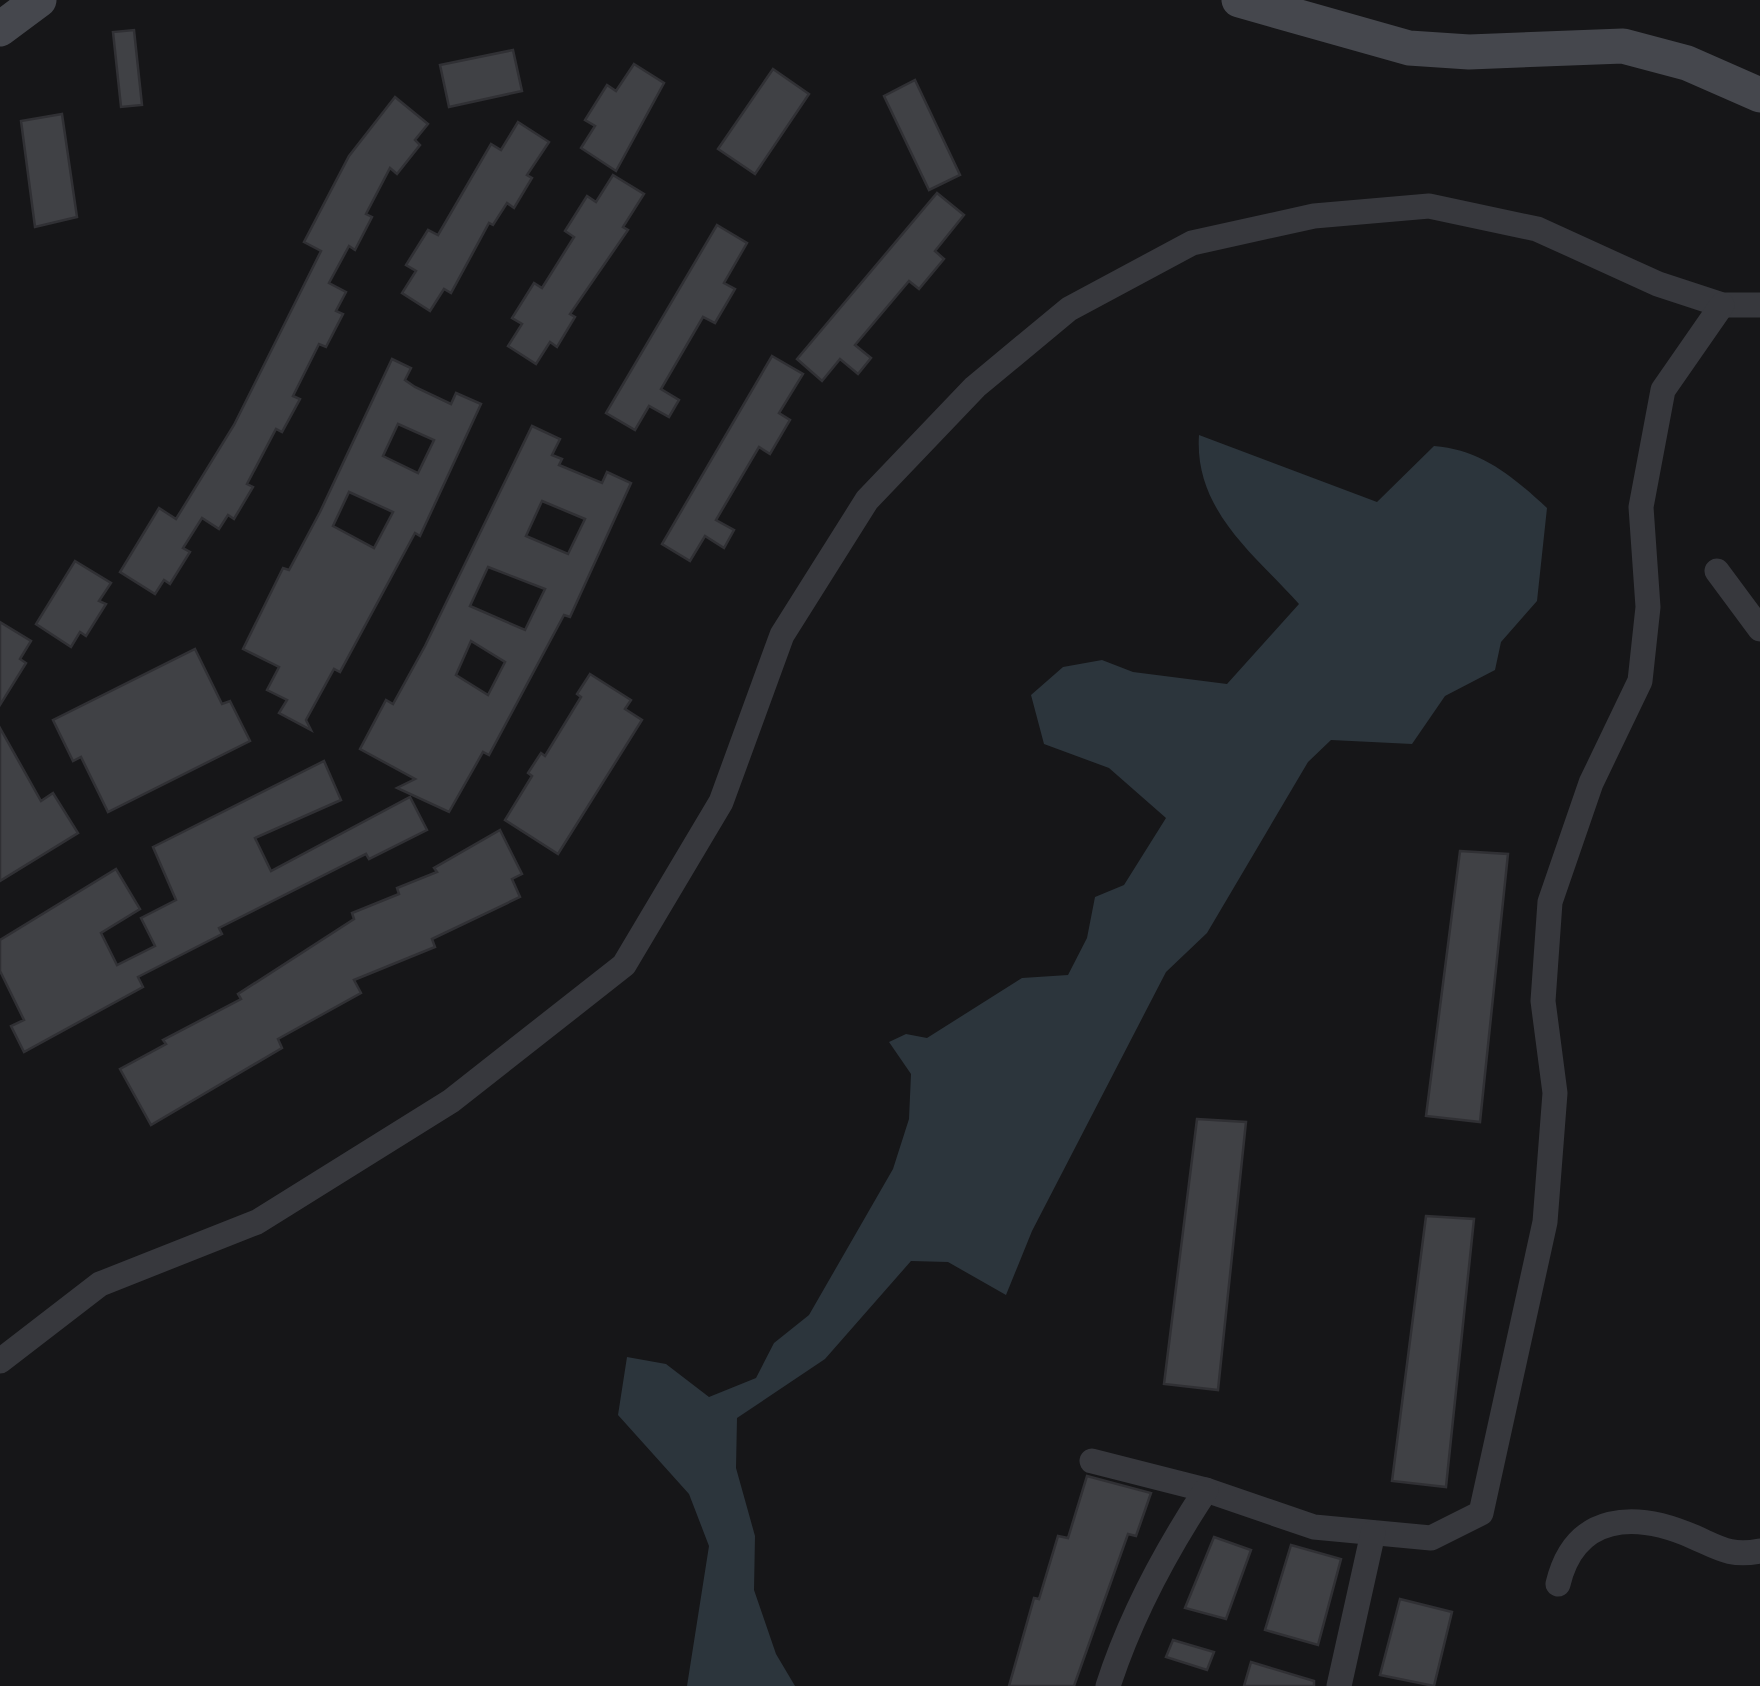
<svg xmlns="http://www.w3.org/2000/svg" width="1760" height="1686" font-family="Commissioner,sans-serif">
	<style>
		.water { fill: #2c353c }
		.building { fill: #404145; stroke: #303034; stroke-width: 2.5; fill-rule: evenodd }
		.lines { fill: none; stroke-linecap: round; stroke-linejoin: round }
		.street { stroke: #37383d; stroke-width: 25 }
		.secondary { stroke: #45474d; stroke-width: 35 }
	</style>
	<rect width="100%" height="100%" fill="#161618"/>
	<path class="water" d="M 1199,435 L 1377,502 L 1434,446 C 1482,450 1512,476 1547,508 L 1537,601 L 1501,642 L 1495,670 L 1445,696 L 1412,744 L 1331,740 L 1308,762 L 1207,933 L 1166,972 L 1032,1231 L 1006,1295 L 948,1262 L 911,1261 L 825,1359 L 737,1418 L 736,1468 L 755,1536 L 754,1590 L 776,1654 L 795,1686 L 687,1686 L 709,1546 L 689,1494 L 618,1415 L 627,1357 L 666,1364 L 709,1397 L 756,1378 L 774,1343 L 809,1315 L 893,1169 L 909,1119 L 911,1074 L 889,1042 L 906,1034 L 927,1038 L 1022,978 L 1068,975 L 1087,938 L 1095,897 L 1124,885 L 1166,818 L 1109,768 L 1044,744 L 1031,695 L 1063,667 L 1102,660 L 1133,672 L 1227,684 L 1299,604 C 1254,554 1194,510 1199,435 Z"/>
	<g class="building">
		<path d="M 134,30 L 142,105 L 121,107 L 113,32 Z"/>
		<path d="M 513,50 L 522,91 L 449,107 L 440,65 Z"/>
		<path d="M 634,64 L 664,83 L 616,171 L 581,148 L 595,126 L 585,120 L 607,85 L 616,91 Z"/>
		<path d="M 773,69 L 809,94 L 755,174 L 718,149 Z"/>
		<path d="M 915,80 L 960,175 L 929,190 L 884,96 Z"/>
		<path d="M 395,97 L 428,124 L 415,140 L 420,145 L 397,174 L 390,168 L 366,214 L 372,217 L 355,250 L 349,246 L 329,283 L 346,292 L 336,311 L 343,314 L 326,347 L 319,344 L 293,396 L 300,399 L 282,432 L 276,429 L 247,484 L 253,487 L 234,519 L 228,515 L 219,529 L 202,518 L 183,548 L 190,552 L 170,584 L 164,580 L 155,594 L 120,572 L 159,508 L 176,519 L 234,425 L 321,251 L 304,242 L 349,156 Z"/>
		<path d="M 62,114 L 77,217 L 35,227 L 21,121 Z"/>
		<path d="M 518,122 L 549,142 L 527,175 L 532,178 L 514,208 L 507,203 L 493,225 L 489,223 L 451,293 L 444,289 L 430,311 L 402,293 L 416,271 L 406,265 L 428,230 L 438,235 L 491,144 L 501,150 Z"/>
		<path d="M 613,175 L 644,194 L 623,227 L 628,230 L 570,314 L 575,317 L 557,347 L 550,342 L 536,364 L 508,346 L 522,324 L 512,318 L 534,283 L 542,288 L 574,237 L 565,231 L 587,196 L 596,202 Z"/>
		<path d="M 937,193 L 964,215 L 935,251 L 944,259 L 919,289 L 909,281 L 855,345 L 871,358 L 858,374 L 840,359 L 822,381 L 797,359 Z"/>
		<path d="M 717,225 L 747,243 L 724,283 L 735,289 L 715,323 L 703,317 L 661,389 L 679,400 L 669,417 L 649,406 L 635,430 L 606,413 Z"/>
		<path d="M 772,356 L 803,374 L 779,413 L 790,420 L 770,454 L 759,447 L 716,520 L 734,530 L 724,548 L 705,536 L 690,561 L 662,544 Z"/>
		<path d="M 392,359 L 411,368 L 405,380 L 415,387 L 451,404 L 456,393 L 481,404 L 420,536 L 415,533 L 340,672 L 334,669 L 306,720 L 311,730 L 279,713 L 287,700 L 267,690 L 279,667 L 243,649 L 283,568 L 289,570 L 320,512 ZM 398,424 L 434,440 L 418,473 L 383,456 ZM 349,492 L 393,512 L 374,548 L 333,526 Z"/>
		<path d="M 532,426 L 560,439 L 552,455 L 562,459 L 559,465 L 602,483 L 607,472 L 631,483 L 570,617 L 564,615 L 489,755 L 483,752 L 449,812 L 397,788 L 415,779 L 360,749 L 386,700 L 393,704 L 425,646 ZM 542,501 L 585,519 L 568,554 L 526,536 ZM 488,567 L 545,589 L 525,630 L 470,606 ZM 471,641 L 505,662 L 488,695 L 456,675 Z"/>
		<path d="M 75,561 L 111,583 L 99,601 L 106,604 L 86,636 L 80,632 L 71,647 L 36,624 Z"/>
		<path d="M 0,622 L 31,641 L 20,659 L 26,663 L 0,705 Z"/>
		<path d="M 195,649 L 222,704 L 230,701 L 250,741 L 108,812 L 81,757 L 73,761 L 53,720 Z"/>
		<path d="M 590,674 L 631,700 L 625,709 L 642,720 L 558,854 L 505,820 L 532,776 L 528,773 L 541,753 L 545,756 L 581,697 L 577,694 Z"/>
		<path d="M 0,728 L 41,801 L 53,793 L 78,833 L 0,881 Z"/>
		<path d="M 324,761 L 341,800 L 255,838 L 271,871 L 410,797 L 427,830 L 369,859 L 366,854 L 219,928 L 222,934 L 138,977 L 143,987 L 24,1052 L 11,1026 L 24,1020 L 0,971 L 0,940 L 116,869 L 140,909 L 101,933 L 117,965 L 155,946 L 141,918 L 176,900 L 153,847 Z"/>
		<path d="M 500,830 L 522,874 L 512,879 L 520,897 L 432,939 L 435,947 L 354,980 L 361,993 L 278,1039 L 282,1048 L 151,1125 L 120,1069 L 166,1044 L 163,1040 L 241,999 L 238,994 L 354,919 L 352,913 L 399,894 L 397,888 L 437,872 L 434,868 Z"/>
		<path d="M 1460,851 L 1508,854 L 1480,1122 L 1426,1116 Z"/>
		<path d="M 1197,1119 L 1246,1122 L 1218,1390 L 1164,1384 Z"/>
		<path d="M 1426,1216 L 1474,1219 L 1446,1487 L 1392,1481 Z"/>
		<path d="M 1087,1476 L 1151,1493 L 1136,1536 L 1128,1534 L 1074,1686 L 1009,1686 L 1034,1598 L 1039,1599 L 1058,1536 L 1068,1538 Z"/>
		<path d="M 1214,1537 L 1251,1550 L 1226,1619 L 1185,1608 Z"/>
		<path d="M 1291,1545 L 1341,1559 L 1318,1645 L 1265,1630 Z"/>
		<path d="M 1400,1599 L 1452,1612 L 1434,1686 L 1380,1675 Z"/>
		<path d="M 1173,1640 L 1214,1652 L 1207,1670 L 1166,1657 Z"/>
		<path d="M 1251,1662 L 1314,1681 L 1314,1686 L 1244,1686 Z"/>
	</g>
	<g class="lines">
		<g class="street">
			<path d="M 1717,571 L 1760,629"/>
			<path d="M 0,1361 L 100,1284 L 257,1222 L 451,1101 L 624,965 L 721,802 L 782,635 L 867,500 L 975,387 L 1069,309 L 1192,243 L 1314,216 L 1429,206 L 1537,229 L 1658,284 L 1722,305 L 1760,305"/>
			<path d="M 1092,1461 L 1206,1490 L 1314,1527 L 1431,1538 L 1481,1513 L 1545,1222 L 1555,1093 L 1543,1001 L 1550,902 L 1591,783 L 1640,681 L 1648,607 L 1641,507 L 1663,390 L 1722,305"/>
			<path d="M 1558,1584 C 1575,1513 1635,1511 1694,1537 C 1719,1548 1731,1557 1760,1551"/>
			<path d="M 1108,1686 C 1131,1615 1165,1552 1206,1490"/>
			<path d="M 1339,1686 L 1373,1533"/>
		</g>
		<g class="secondary">
			<path d="M 1239,0 L 1409,48 L 1469,52 L 1623,46 L 1687,63 L 1760,95"/>
			<path d="M 0,29 L 39,0"/>
		</g>
	</g>
</svg>
